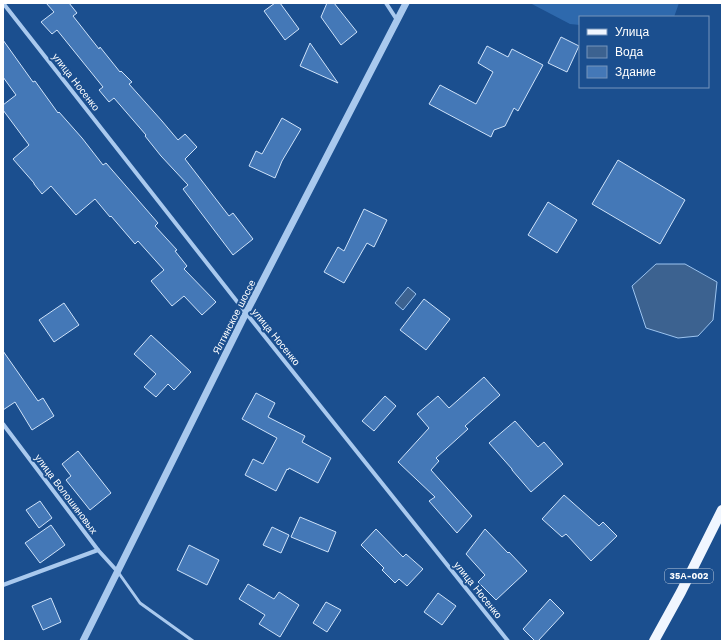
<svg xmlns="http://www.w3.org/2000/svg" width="725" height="644" font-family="'Work Sans',sans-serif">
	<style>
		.green { fill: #2e69ad }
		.water { fill: #3c6290; stroke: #9cc4f0 }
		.building { fill: #4478b7; stroke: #cfe3fa }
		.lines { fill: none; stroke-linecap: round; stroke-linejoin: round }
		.service { stroke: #a9c9ee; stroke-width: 3 }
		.minor { stroke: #a9c9ee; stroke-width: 4 }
		.tertiary { stroke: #a9c9ee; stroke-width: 7 }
		.primary { stroke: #f0f6ff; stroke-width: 10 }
		.labels { text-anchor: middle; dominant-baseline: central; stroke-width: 4; stroke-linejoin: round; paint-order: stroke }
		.shield { fill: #1b4f8f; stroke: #bbcadd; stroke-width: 1 }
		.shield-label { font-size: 9px; font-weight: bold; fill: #fff }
		.street-label { font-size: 10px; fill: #fff; stroke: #1b4f8f }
	</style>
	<rect width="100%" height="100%" fill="#1b4f8f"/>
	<path class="green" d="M 530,3 L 679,3 L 674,17 L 580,17 L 580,25 L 570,24 Z"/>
	<g class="water">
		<path d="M 656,264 L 685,264 L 717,282 L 713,320 L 698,336 L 678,338 L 646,328 L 632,286 Z"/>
		<path d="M 408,287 L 416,294 L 403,310 L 395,303 Z"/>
	</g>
	<g class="building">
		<path d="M 46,3 L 69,3 L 77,13 L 73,16 L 99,49 L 100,47 L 120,72 L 121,71 L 132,82 L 129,84 L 162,121 L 178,140 L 185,134 L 197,147 L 185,159 L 229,216 L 233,213 L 253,239 L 233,255 L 183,189 L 188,185 L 161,156 L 145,136 L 146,135 L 114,98 L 109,102 L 99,90 L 103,87 L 57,30 L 52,34 L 41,22 L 54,12 Z"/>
		<path d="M 275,3 L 280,3 L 299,29 L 285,40 L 264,11 Z"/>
		<path d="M 327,3 L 334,3 L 357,32 L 341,45 L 321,17 Z"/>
		<path d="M 561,37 L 579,46 L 567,72 L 548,63 Z"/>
		<path d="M 3,40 L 33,82 L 35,81 L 58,113 L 59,112 L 82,138 L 103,165 L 106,163 L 158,223 L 155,226 L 177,250 L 175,251 L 187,266 L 184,269 L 216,302 L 202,315 L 184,296 L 172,306 L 151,281 L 164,270 L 138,241 L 135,244 L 111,216 L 110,217 L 95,199 L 76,215 L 51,186 L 42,194 L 34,184 L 34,183 L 13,159 L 29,145 L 3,110 L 3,105 L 16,95 L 3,77 Z"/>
		<path d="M 310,43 L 338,83 L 300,66 Z"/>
		<path d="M 487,46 L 508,57 L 512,49 L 543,65 L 518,111 L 514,108 L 505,126 L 494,130 L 491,137 L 429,104 L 440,85 L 476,104 L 493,72 L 478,63 Z"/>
		<path d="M 282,118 L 301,129 L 282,161 L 275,178 L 249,166 L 256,151 L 262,154 Z"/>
		<path d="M 618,160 L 685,200 L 660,244 L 592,204 Z"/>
		<path d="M 548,202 L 577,220 L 557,253 L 528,235 Z"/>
		<path d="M 364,209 L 387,220 L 374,247 L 367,243 L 344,283 L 324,272 L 338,247 L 344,251 Z"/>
		<path d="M 424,299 L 450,319 L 426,350 L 400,330 Z"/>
		<path d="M 64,303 L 79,325 L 54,342 L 39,320 Z"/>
		<path d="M 151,335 L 191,372 L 174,390 L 168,384 L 156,397 L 144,387 L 156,374 L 134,354 Z"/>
		<path d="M 3,351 L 38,401 L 43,398 L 54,416 L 32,430 L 15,402 L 3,410 Z"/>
		<path d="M 484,377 L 500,395 L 465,426 L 468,429 L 436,458 L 439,461 L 431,470 L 472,516 L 457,533 L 429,501 L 435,497 L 398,462 L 429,428 L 417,414 L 438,396 L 449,408 Z"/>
		<path d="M 256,393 L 275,403 L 268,417 L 305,436 L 302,442 L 331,458 L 318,483 L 289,468 L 288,470 L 287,469 L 276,491 L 245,475 L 253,459 L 263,464 L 277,438 L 242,419 Z"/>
		<path d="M 385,396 L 396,406 L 374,431 L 362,421 Z"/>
		<path d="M 515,421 L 538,447 L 544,442 L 563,464 L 531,492 L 512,470 L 512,469 L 489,443 Z"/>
		<path d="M 78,451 L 111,493 L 90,510 L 66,480 L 71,476 L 62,464 Z"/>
		<path d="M 564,495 L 599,526 L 603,522 L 617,536 L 591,561 L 566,534 L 562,537 L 542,519 Z"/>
		<path d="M 40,501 L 52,518 L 39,528 L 26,510 Z"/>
		<path d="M 300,517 L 336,532 L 328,552 L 291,537 Z"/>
		<path d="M 51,525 L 65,545 L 40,563 L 25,543 Z"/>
		<path d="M 272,527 L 289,535 L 281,553 L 263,545 Z"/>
		<path d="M 376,529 L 403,557 L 406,554 L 423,569 L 407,586 L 399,579 L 395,583 L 382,570 L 384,568 L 361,545 Z"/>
		<path d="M 485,529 L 508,553 L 509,552 L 527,571 L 496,600 L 478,582 L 485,575 L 466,554 Z"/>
		<path d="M 189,545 L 219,560 L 207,585 L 177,570 Z"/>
		<path d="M 248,584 L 274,599 L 279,592 L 299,605 L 280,637 L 259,624 L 265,615 L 239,599 Z"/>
		<path d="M 438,593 L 456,606 L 442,625 L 424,612 Z"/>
		<path d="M 51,598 L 61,622 L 43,630 L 32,606 Z"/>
		<path d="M 550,599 L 564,613 L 538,641 L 535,641 L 523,629 Z"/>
		<path d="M 326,602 L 341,610 L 327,632 L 313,623 Z"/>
	</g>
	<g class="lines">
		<path class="service" d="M 118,572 L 140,603 L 193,641"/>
		<g class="minor">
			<path d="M 3,3 L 246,313 L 508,641"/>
			<path d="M 386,3 L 397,20"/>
			<path d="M 3,424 L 98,550 L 118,572"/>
			<path d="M 3,585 L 98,550"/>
		</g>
		<path class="tertiary" d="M 83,641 L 246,313 L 406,3"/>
		<path class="primary" d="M 654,641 L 681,592 L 722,510"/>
	</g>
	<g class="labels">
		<rect class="shield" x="665" y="569" width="48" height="14" rx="3"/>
		<g class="shield-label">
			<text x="689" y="576">35А-002</text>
		</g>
		<g class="street-label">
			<text transform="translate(76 82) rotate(52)">улица Носенко</text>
			<text transform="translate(234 317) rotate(-63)">Ялтинское шоссе</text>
			<text transform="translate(276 337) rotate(51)">улица Носенко</text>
			<text transform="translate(66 494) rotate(53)">улица Волошиновых</text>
			<text transform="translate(478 590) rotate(51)">улица Носенко</text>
		</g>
	</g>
	<rect width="725" height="644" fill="none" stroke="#ffffff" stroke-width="8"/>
	<rect x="579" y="16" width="130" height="72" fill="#1b4f8f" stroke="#7695bc"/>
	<rect x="587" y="29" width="20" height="6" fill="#f0f6ff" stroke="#7695bc"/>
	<text x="615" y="36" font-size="12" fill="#ffffff">Улица</text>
	<rect x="587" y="46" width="20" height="12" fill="#3c6290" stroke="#7695bc"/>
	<text x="615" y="56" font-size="12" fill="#ffffff">Вода</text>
	<rect x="587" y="66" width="20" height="12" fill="#4478b7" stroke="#7695bc"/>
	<text x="615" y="76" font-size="12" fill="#ffffff">Здание</text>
</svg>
